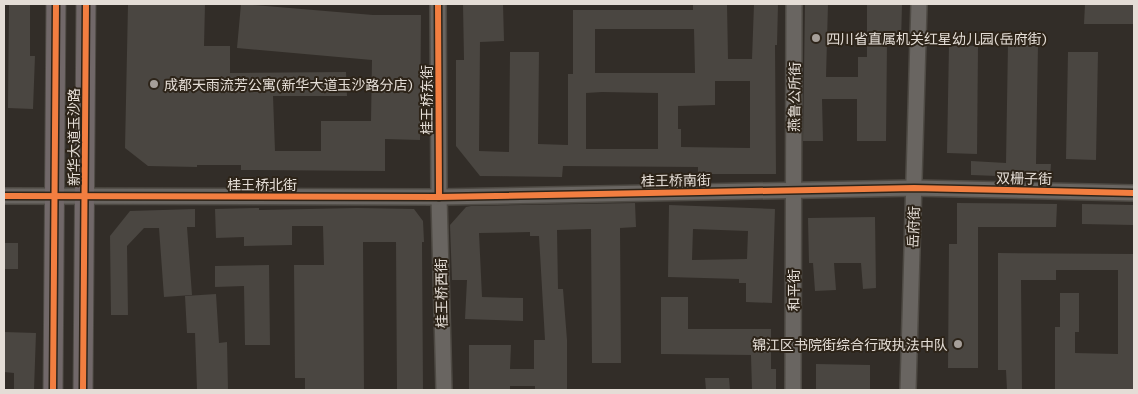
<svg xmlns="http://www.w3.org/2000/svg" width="1138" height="394" font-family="Commissioner,'Noto Sans SC',sans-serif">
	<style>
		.building { fill: #4a4641; fill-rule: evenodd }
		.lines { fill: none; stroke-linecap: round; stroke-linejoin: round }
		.minor-casing { stroke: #4e4a44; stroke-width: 18 }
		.major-casing { stroke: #4e4a44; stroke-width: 21 }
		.minor { stroke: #696561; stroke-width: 15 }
		.major { stroke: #716869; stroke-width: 19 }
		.cycleway-casing { stroke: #2d2419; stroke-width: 9 }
		.cycleway { stroke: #f27e40; stroke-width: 6 }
		.poi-dot { fill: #a69f99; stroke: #2d2419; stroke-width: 2 }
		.labels { text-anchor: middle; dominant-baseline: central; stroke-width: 4; stroke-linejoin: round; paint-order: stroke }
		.poi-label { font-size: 14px; fill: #e4ddd6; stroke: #2d2419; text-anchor: start }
		.street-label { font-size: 14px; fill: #e4ddd6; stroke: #2d2419 }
	</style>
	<rect width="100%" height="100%" fill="#322d28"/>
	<g class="building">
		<path d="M 9,4 L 30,4 L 30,56 L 35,56 L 33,109 L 8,108 Z"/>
		<path d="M 128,4 L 205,4 L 204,46 L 230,46 L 230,73 L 346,72 L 347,96 L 273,96 L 275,151 L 321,151 L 321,121 L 371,121 L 372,60 L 237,48 L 241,4 L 373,15 L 421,15 L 420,140 L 385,139 L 385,171 L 241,170 L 241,165 L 197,165 L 197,167 L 148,166 L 125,148 Z"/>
		<path d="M 463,4 L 503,4 L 504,41 L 480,42 L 479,151 L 509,152 L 510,52 L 539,52 L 538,144 L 568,145 L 568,74 L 573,74 L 573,10 L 693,10 L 693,4 L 727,4 L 728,59 L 752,59 L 754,4 L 778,4 L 777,45 L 775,45 L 776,174 L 698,174 L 698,167 L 563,166 L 562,177 L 480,176 L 456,146 L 456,60 L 464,60 ZM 595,29 L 694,29 L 695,73 L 595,73 ZM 715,81 L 750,81 L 750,148 L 681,147 L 681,129 L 678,129 L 678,106 L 715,105 ZM 602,92 L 658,93 L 658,149 L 586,149 L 586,93 Z"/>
		<path d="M 805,4 L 828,4 L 826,77 L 858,77 L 858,57 L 867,57 L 867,4 L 902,4 L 901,43 L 887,42 L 886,141 L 857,141 L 857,99 L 822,99 L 823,141 L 803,141 Z"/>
		<path d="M 1085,4 L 1134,4 L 1134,24 L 1084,24 Z"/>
		<path d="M 1008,43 L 1038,44 L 1036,164 L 1051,164 L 1050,178 L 971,175 L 971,161 L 1006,163 Z"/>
		<path d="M 949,45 L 978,46 L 977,154 L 947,153 Z"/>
		<path d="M 1068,52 L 1098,52 L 1096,160 L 1066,159 Z"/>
		<path d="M 635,203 L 636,227 L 620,228 L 621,363 L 592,363 L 591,229 L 557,230 L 558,289 L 563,289 L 567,340 L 567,390 L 535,390 L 535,386 L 510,386 L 510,390 L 469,390 L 469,345 L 511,345 L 510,369 L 534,369 L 534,340 L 545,340 L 539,236 L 530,236 L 530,232 L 479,233 L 482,297 L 523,298 L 523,321 L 465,319 L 467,280 L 452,280 L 450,225 L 466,207 L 471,206 Z"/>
		<path d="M 957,203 L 1057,204 L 1056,227 L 978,227 L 978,368 L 948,368 L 949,244 L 957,244 Z"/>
		<path d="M 1082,204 L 1134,205 L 1134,225 L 1082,224 Z"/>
		<path d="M 669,205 L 775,209 L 772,303 L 746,302 L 746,283 L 739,283 L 739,279 L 668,277 ZM 693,229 L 748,231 L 747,259 L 692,260 Z"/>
		<path d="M 259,208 L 259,210 L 357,208 L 414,209 L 423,221 L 424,242 L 422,242 L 423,390 L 397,390 L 396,242 L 363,242 L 364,390 L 305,390 L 305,378 L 295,378 L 294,265 L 324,265 L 323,226 L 292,226 L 292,245 L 244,246 L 244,237 L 216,238 L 215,209 Z"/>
		<path d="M 195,209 L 195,227 L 187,227 L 192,295 L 164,297 L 159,228 L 144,228 L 127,246 L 128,315 L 111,315 L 110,236 L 130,211 Z"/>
		<path d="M 875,217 L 876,288 L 863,289 L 861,263 L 834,263 L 836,290 L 815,291 L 813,263 L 809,263 L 808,218 Z"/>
		<rect x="4" y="243" width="14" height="26"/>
		<path d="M 998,253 L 1134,254 L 1134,390 L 1055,390 L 1055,327 L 1060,327 L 1060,293 L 1079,293 L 1079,332 L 1075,332 L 1075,353 L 1118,354 L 1118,270 L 1056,270 L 1056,280 L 1021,280 L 1022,390 L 1007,390 L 1006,370 L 998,370 Z"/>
		<path d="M 269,265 L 270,345 L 245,345 L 244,286 L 215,287 L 215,266 Z"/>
		<path d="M 216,294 L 219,343 L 227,342 L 228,390 L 197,390 L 195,333 L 187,333 L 185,296 Z"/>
		<path d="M 661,297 L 688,297 L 688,329 L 771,329 L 771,369 L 776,369 L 776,390 L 752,390 L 751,355 L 661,354 Z"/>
		<path d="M 4,332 L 36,333 L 34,390 L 14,390 L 14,373 L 4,372 Z"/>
		<path d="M 816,364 L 870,365 L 870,390 L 816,390 Z"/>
		<path d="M 705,378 L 729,378 L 730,390 L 706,390 Z"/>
	</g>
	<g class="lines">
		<g class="minor-casing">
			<g id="minor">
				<path d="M 438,4 L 439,197 L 444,390"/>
				<path d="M 4,196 L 439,197 L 914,188 L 1134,193"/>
				<path d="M 793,390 L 794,4"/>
				<path d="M 908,390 L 919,4"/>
			</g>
		</g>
		<g class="major-casing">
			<g id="major">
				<path d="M 53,390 L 56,4"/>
				<path d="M 83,390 L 86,4"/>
			</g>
		</g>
		<use href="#minor" class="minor"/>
		<use href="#major" class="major"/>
		<g class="cycleway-casing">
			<g id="cycleway">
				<path d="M 438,4 L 439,197"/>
				<path d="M 4,196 L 439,197 L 914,188 L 1134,193"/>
				<path d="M 53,390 L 56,4"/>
				<path d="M 83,390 L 86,4"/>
			</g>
		</g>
		<use href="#cycleway" class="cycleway"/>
	</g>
	<g class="poi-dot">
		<circle cx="816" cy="38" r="5"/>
		<circle cx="154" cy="84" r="5"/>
		<circle cx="958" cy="344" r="5"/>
	</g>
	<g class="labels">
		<g class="poi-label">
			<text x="826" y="38">四川省直属机关红星幼儿园(岳府街)</text>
			<text x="164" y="84">成都天雨流芳公寓(新华大道玉沙路分店)</text>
			<text x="948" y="344" text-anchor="end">锦江区书院街综合行政执法中队</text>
		</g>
		<g class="street-label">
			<text transform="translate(794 97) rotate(-89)">燕鲁公所街</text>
			<text transform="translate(426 100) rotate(-90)">桂王桥东街</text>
			<text transform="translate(73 137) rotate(-90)">新华大道玉沙路</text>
			<text transform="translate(1024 178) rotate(1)">双栅子街</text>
			<text transform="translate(676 180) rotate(-1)">桂王桥南街</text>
			<text x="262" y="184">桂王桥北街</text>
			<text transform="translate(913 227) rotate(-88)">岳府街</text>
			<text transform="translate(793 290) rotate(-90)">和平街</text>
			<text transform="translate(441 293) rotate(-91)">桂王桥西街</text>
		</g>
	</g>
	<rect width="1138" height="394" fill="none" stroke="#e4ddd6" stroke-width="10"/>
</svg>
